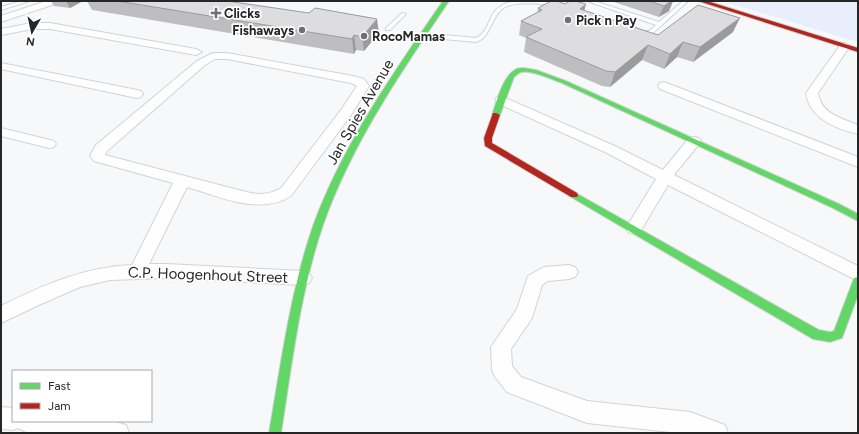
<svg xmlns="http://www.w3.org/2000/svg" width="859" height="434" font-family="Figtree,sans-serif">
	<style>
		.green { fill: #e9eefc }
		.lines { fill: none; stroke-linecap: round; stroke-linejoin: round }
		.lane-casing { stroke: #d2d3d4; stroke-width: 2 }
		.street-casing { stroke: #d2d3d4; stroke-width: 2 }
		.fast-casing { stroke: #d2d3d4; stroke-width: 2 }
		.jam-casing { stroke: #d2d3d4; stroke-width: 2 }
		.lane { fill: #fefefe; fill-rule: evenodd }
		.street { fill: #fefefe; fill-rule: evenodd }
		.fast { fill: #63d668; fill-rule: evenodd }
		.jam { fill: #b3261e; fill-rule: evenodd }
		.wall { fill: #bebec0 }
		.shaded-wall { fill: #9b9b9c }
		.building { fill: #dddddf; stroke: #9b9b9c }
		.poi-dot { fill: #6f7071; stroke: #fff; stroke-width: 1.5 }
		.labels { text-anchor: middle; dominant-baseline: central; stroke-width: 3.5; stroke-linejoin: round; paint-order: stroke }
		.far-poi-label { font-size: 13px; font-weight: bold; fill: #262627; stroke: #fff; text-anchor: start }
		.street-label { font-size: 15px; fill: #262627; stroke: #fff }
	</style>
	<rect width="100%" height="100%" fill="#f7f8fa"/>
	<path class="green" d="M 722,1 L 858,1 L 858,42 Z"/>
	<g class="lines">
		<g class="lane-casing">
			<g id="lane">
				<path d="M 22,1 L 29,1 L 1,10 L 1,7 Z"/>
				<path d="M 517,1 L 545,1 L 560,5 L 558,6 C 545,4 512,0 502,9 C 494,16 491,28 485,36 L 482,39 L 476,42 L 423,37 L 420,35 L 423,33 L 476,38 C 495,29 483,5 517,1 Z"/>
				<path d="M 587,1 L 594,1 L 659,22 L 683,1 L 688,1 L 653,33 C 648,34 641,36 636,33 L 639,31 L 649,31 L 656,25 Z"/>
				<path d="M 402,13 L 406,14 L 390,30 L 386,30 L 386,28 Z"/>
			</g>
		</g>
		<g class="street-casing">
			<g id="street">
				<path d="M 46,1 L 60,1 L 58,3 L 1,22 L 1,16 Z"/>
				<path d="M 32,23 L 50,23 L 196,49 L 202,52 L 196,55 L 50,29 L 32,29 L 1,35 L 1,29 Z"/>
				<path d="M 845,43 L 850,46 L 818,93 C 821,114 841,118 858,125 L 858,134 C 836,129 809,118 806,93 L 841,44 Z"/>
				<path d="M 213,53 L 227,53 L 353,76 L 364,79 L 369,86 L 351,115 L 291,196 C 259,216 219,196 187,187 L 149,264 L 166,264 L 303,271 L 309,273 L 312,278 L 309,283 L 303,285 L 166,278 L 110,280 L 80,287 L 41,304 L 1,323 L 1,306 C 43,285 84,267 132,265 L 173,183 L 94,161 L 90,156 L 96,145 L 197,61 ZM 215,59 L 227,59 L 351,83 L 357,86 L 341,110 L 281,188 C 269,195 259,195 246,192 L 105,155 L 107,151 L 205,65 Z"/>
				<path d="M 1,63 L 137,90 L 141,91 L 143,94 L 141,97 L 137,98 L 1,69 Z"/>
				<path d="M 664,82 L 858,157 L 858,167 L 660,89 L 658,86 L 660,83 Z"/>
				<path d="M 501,96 L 617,147 L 663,170 L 689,138 L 694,137 L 699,138 L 701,141 L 699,144 L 674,175 L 858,266 L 858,281 L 668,185 L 640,232 L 634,234 L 628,232 L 626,228 L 656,179 L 607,153 L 497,103 L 495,100 L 497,97 Z"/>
				<path d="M 1,128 L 54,141 L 56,144 L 54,147 L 49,148 L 1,136 Z"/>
				<path d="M 569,265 L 575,267 L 578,272 L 575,277 L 569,279 L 548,281 L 542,285 L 532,318 L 511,349 L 512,366 L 521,377 L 587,401 L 690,412 L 725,425 L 728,433 L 680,433 L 587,423 L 507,392 L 495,377 L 492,370 L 491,347 L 517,309 L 528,276 L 544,267 Z"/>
				<path d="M 1,407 L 13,408 L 13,421 L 112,421 L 126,425 L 129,433 L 33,433 L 26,432 L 18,428 L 13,430 L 1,429 Z"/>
			</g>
		</g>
		<g class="fast-casing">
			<g id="fast">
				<path d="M 443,1 L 449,1 C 401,72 352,143 323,225 C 300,292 292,364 281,433 L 269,433 C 281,364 290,293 313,226 C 343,144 394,72 443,1 Z"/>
				<path d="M 524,68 L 536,70 L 566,81 L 839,204 L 858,214 L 858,221 L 833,208 L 562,83 C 553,80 528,68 519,73 C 517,74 516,76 514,77 L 500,115 L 496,117 L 493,117 L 492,115 C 496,103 503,76 515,70 C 517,68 521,68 524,68 Z"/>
				<path d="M 574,192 L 819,330 L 830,332 L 834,331 L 853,281 L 854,278 L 858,277 L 858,295 L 842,338 L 830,342 L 813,339 L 571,197 L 570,195 Z"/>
			</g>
		</g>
		<g class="jam-casing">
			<g id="jam">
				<path d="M 698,1 L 707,1 L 858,48 L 858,52 Z"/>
				<path d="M 493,113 L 496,113 L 500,115 L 492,138 L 492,143 L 577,193 L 578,195 L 577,197 L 571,197 L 485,146 L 484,138 Z"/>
			</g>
		</g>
		<use href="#lane" class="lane"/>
		<use href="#street" class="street"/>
		<use href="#fast" class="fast"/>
		<use href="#jam" class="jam"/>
	</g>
	<g class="wall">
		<path d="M 51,1 L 83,1 L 70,8 L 54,6 Z"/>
		<path d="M 87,1 L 234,1 L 234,2 L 379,33 L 364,51 L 356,50 L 354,54 L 92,10 Z"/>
		<path d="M 611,1 L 673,1 L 669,11 L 659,17 Z"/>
		<path d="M 538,8 L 584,11 L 658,35 L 733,32 L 693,62 L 677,57 L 664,69 L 642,60 L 610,87 L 602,86 L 524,52 L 526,38 L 519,35 L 521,21 L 537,13 Z"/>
	</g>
	<g class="shaded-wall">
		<path d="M 66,1 L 83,1 L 70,8 Z"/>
		<path d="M 671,1 L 673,1 L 669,11 L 659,17 L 664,6 Z"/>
		<path d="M 586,4 L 582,19 L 580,9 Z"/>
		<path d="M 740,18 L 733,32 L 693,62 L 700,47 Z"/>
		<path d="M 377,19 L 379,33 L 364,51 L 362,37 Z"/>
		<path d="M 354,35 L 356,50 L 354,54 L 352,39 Z"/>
		<path d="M 683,42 L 677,57 L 664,69 L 670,54 Z"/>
		<path d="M 648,45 L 642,60 L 610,87 L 615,72 Z"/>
	</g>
	<g class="building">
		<path d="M 117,1 L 227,1 L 309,13 L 315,8 L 377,19 L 362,37 L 354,35 L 352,39 Z"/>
		<path d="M 551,1 L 557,1 L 565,4 L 570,1 L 575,1 L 586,4 L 580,9 L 658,35 L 698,5 L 740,18 L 700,47 L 683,42 L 670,54 L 648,45 L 615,72 L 606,71 L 526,37 L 542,29 L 521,21 L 542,10 L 538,8 Z"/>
		<path d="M 649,1 L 671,1 L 664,6 Z"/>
	</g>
	<g class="poi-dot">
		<path d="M214 7h4v4h4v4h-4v4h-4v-4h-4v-4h4z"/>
		<circle cx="568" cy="20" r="4"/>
		<circle cx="302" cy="30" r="4"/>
		<circle cx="364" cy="36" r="4"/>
	</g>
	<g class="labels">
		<g class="far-poi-label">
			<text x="224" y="13">Clicks</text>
			<text x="576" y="20">Pick n Pay</text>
			<text x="294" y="30" text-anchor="end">Fishaways</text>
			<text x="372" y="36">RocoMamas</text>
		</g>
		<g class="street-label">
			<text transform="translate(360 112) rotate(-60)">Jan Spies Avenue</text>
			<text transform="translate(208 275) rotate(2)">C.P. Hoogenhout Street</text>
		</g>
	</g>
	<rect width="859" height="434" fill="none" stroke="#262627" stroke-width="4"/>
	<rect x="12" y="370" width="140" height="52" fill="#ffffff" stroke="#a8a8a9"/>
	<rect x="20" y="383" width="20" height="6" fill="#63d668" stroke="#a8a8a9"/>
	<text x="48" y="390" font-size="12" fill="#262627">Fast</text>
	<rect x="20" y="403" width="20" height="6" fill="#b3261e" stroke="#a8a8a9"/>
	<text x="48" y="410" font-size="12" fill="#262627">Jam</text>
	<g transform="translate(32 32) rotate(189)" stroke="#ffffff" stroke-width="3" paint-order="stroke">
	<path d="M0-3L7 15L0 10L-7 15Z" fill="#262627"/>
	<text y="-6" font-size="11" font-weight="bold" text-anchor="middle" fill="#262627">N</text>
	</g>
</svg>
